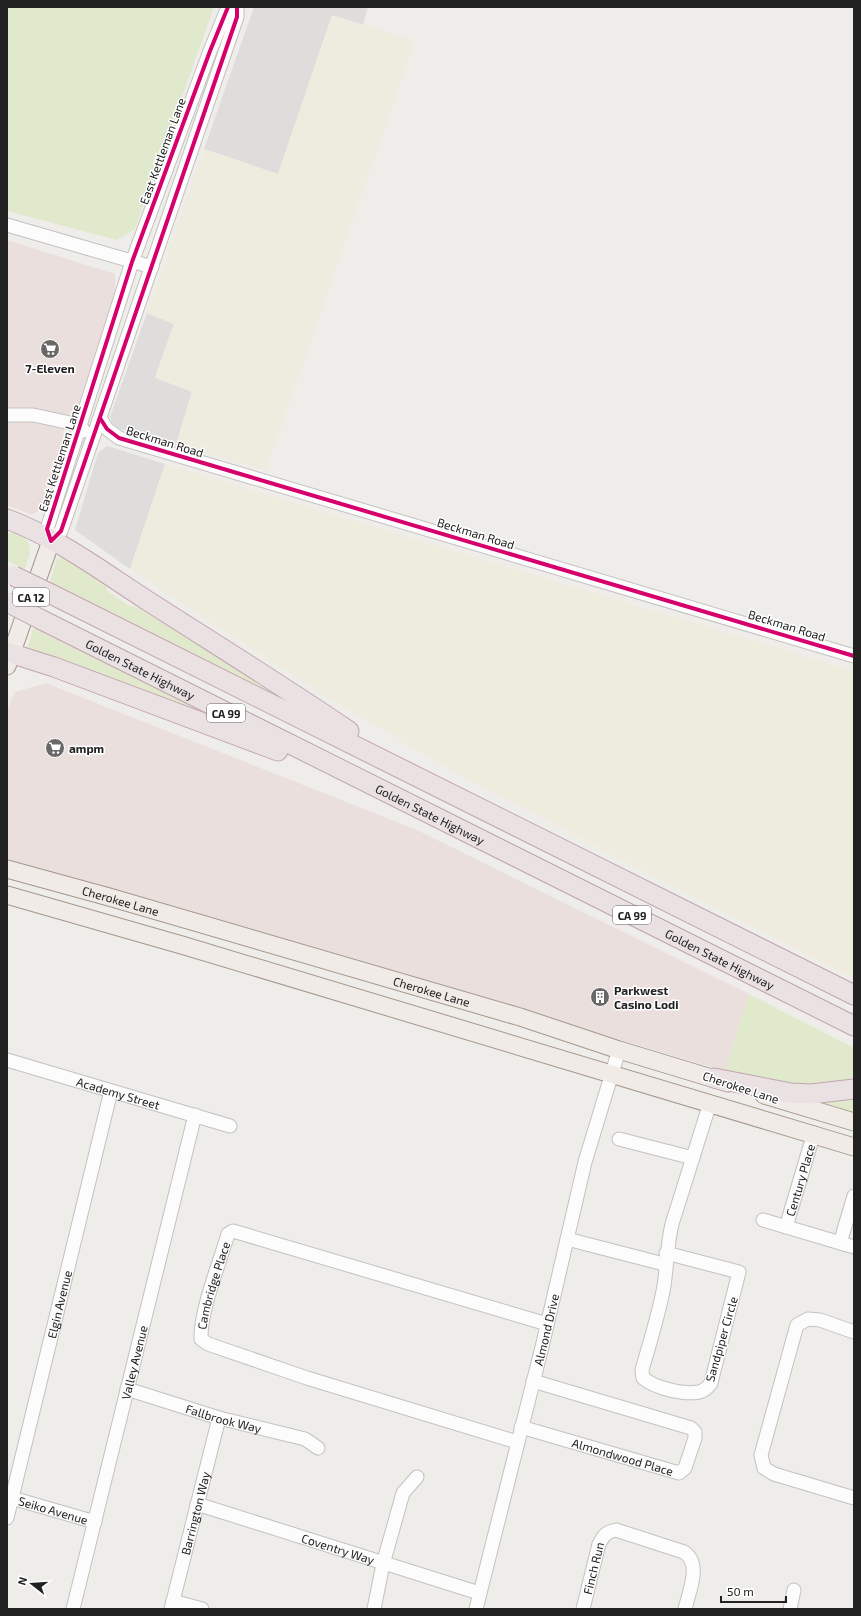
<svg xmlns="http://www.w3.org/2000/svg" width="861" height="1616" font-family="'Exo 2',sans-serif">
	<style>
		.residential { fill: #dedddb }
		.commercial { fill: #ebdfde }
		.farmland { fill: #eeecdf }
		.grass { fill: #e0e9cc }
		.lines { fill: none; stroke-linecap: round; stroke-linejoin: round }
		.minor-casing { stroke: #c2c2c0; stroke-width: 15 }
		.major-casing { stroke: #a39789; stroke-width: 19 }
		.highway-casing { stroke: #c1a4b0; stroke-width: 21 }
		.minor { stroke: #fdfcfc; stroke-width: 13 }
		.major { stroke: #f1ebe7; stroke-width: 17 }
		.highway { stroke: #eae1e3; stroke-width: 19 }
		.highway-bridge-casing { stroke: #c1a4b0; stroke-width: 21; stroke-linecap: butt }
		.highway-bridge { stroke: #eae1e3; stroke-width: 19 }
		.cycleway-casing { stroke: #fff; stroke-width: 6 }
		.cycleway { stroke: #d6006c; stroke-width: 4 }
		.labels { text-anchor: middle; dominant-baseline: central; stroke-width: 3; stroke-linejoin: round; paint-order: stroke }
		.shield { fill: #fff; stroke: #646464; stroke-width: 1 }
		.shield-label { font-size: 11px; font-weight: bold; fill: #212121 }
		.street-label { font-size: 12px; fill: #212121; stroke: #fff }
		.poi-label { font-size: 12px; font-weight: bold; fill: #212121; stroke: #fff; text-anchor: start }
	</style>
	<rect width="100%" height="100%" fill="#efedea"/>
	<g class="residential">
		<path d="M 254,7 L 368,7 L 363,25 L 332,16 L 278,174 L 204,149 Z"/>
		<path d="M 147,313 L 174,324 L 155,377 L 192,391 L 176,445 L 117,428 L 113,424 L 110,417 Z"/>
		<path d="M 107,446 L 165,464 L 130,569 L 75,530 L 98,453 Z"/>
	</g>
	<g class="commercial">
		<path d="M 7,240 L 115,274 L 115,298 L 77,407 L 70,412 L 63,433 L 66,442 L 44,508 L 32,515 L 7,505 Z"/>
		<path d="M 46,683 L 417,830 L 749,994 L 725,1071 L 7,859 L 7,710 L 15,692 Z"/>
	</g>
	<g class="farmland">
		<path d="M 332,15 L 415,41 L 266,470 L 176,445 L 192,392 L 155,378 L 174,324 L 147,313 L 204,149 L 278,174 Z"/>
		<path d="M 165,464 L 854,671 L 854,979 L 466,779 L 317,691 L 130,569 Z"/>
	</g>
	<g class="grass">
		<path d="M 7,7 L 214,7 L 135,229 L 117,240 L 7,211 Z"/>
		<path d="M 16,532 C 35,543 31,551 25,569 L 7,561 L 7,533 Z"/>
		<path d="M 59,558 L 65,559 L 105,584 L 108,592 L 130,606 L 140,608 L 220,659 L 278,692 L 276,696 L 50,582 L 56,561 Z"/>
		<path d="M 34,627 L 47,632 L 225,722 L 28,653 L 27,648 Z"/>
		<path d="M 749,994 L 854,1048 L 854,1080 L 804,1086 L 725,1071 Z"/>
		<path d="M 854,1096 L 854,1116 L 812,1100 Z"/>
	</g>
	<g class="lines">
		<g class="minor-casing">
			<g id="minor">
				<path d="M 228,7 L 210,51 L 132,262 L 47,529 L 51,541 L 61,531 L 237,17 L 237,7"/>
				<path d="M 7,225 L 152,267"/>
				<path d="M 7,415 L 33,415 L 80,425 L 84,431"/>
				<path d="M 100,418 L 107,429 L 119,438 L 854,656"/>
				<path id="s1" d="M 7,1060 L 230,1126"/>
				<path d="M 619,1139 L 693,1158"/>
				<path d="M 763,1220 L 854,1247"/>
				<path id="s2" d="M 786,1227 L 814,1133"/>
				<path d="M 567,1239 L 660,1263 L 666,1263"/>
				<path d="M 840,1243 L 854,1196"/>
				<path d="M 666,1253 L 739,1272 L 711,1383 C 708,1387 705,1391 699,1392 C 683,1395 655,1388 643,1378 L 642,1370 C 650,1342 659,1314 664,1286 C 667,1265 667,1245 672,1224 L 710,1103"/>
				<path d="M 854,1332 L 820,1320 L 808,1319 L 797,1325 L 761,1455 L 764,1468 L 774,1474 L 854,1498"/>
				<path id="s3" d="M 127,1389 L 219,1418 L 305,1439 L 318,1448"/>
				<path id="s4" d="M 521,1427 L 679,1473 L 685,1468 L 695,1438 L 695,1432 L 691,1428 L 533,1381"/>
				<path id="s5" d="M 517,1442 L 307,1378 L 208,1344 L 201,1339 C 200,1311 220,1262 228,1234 L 233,1231 L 547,1324"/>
				<path id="s6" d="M 12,1498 L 95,1522"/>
				<path id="s7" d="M 197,1504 L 479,1593"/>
				<path id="s8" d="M 7,1518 L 111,1091"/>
				<path d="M 173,1601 L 202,1609"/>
				<path id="s9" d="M 73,1609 L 195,1115"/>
				<path id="s10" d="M 171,1609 L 219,1418"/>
				<path d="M 374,1609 L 383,1564 L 403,1493 L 417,1477"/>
				<path id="s11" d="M 476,1609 L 542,1347 L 585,1162 L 619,1050"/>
				<path id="s12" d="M 583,1609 L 599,1544 C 604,1535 606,1532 616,1530 L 684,1552 C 702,1564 689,1591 685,1609"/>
				<path d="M 790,1609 L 794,1590"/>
			</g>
		</g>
		<g class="major-casing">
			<g id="major">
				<path d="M 7,666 L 51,541"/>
				<path id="s13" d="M 7,869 L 109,897 L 520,1017 L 619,1050 L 728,1083"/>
				<path d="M 7,895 L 185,946 L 854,1147"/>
				<path d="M 764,1095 L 854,1122"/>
			</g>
		</g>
		<g class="highway-casing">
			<g id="highway">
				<path d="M 7,519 C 58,538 103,572 148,601 C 215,644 283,686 349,731"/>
				<path d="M 51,594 L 854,995"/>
				<path id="s14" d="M 42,620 L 854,1026"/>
				<path d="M 7,652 L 54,667 L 278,751"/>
				<path d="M 714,1078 L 791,1093 L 811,1094 L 854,1089"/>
			</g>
		</g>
		<use href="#minor" class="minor"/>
		<use href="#major" class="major"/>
		<use href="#highway" class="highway"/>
		<g class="highway-bridge-casing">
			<g id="highway-bridge">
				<path d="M 14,576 L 51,594"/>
				<path d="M 7,602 L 42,620"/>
			</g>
		</g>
		<use href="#highway-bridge" class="highway-bridge"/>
		<g class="cycleway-casing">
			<g id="cycleway">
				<path d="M 228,7 L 210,51 L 132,262 L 47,529 L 51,541 L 61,531 L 237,17 L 237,7"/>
				<path d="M 100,418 L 107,429 L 119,438 L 854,656"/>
			</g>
		</g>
		<use href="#cycleway" class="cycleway"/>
	</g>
	<defs>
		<g id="supermarket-disc" transform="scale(1)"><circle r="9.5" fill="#696867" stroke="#fff"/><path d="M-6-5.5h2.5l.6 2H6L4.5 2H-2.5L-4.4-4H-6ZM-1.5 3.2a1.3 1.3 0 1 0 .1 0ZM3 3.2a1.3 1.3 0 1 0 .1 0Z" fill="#fff"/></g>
		<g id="building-disc" transform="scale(1)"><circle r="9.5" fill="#696867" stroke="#fff"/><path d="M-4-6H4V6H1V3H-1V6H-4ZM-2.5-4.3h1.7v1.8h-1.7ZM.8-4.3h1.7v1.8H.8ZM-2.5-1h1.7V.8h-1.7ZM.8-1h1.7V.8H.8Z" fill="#fff"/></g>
	</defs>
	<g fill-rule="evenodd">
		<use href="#supermarket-disc" x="50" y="349"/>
		<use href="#supermarket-disc" x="55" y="748"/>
		<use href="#building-disc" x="600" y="997"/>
	</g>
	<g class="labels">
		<g class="shield">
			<rect x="13" y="588" width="36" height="18" rx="3"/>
			<rect x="207" y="704" width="38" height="18" rx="3"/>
			<rect x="613" y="906" width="38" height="18" rx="3"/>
		</g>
		<g class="shield-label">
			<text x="31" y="597">CA 12</text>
			<text x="226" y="713">CA 99</text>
			<text x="632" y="915">CA 99</text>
		</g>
		<g class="street-label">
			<text transform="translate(162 151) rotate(-70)">East Kettleman Lane</text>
			<text transform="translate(165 441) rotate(17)">Beckman Road</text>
			<text transform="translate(59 458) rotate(-72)">East Kettleman Lane</text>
			<text transform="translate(476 533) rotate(17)">Beckman Road</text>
			<text transform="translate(787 625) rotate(17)">Beckman Road</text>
			<text stroke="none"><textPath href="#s14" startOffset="110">Golden State Highway</textPath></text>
			<text stroke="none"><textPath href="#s14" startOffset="434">Golden State Highway</textPath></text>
			<text stroke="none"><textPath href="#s13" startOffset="118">Cherokee Lane</textPath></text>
			<text stroke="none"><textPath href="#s14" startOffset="758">Golden State Highway</textPath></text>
			<text stroke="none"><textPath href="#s13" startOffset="442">Cherokee Lane</textPath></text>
			<text transform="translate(741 1087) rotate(18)">Cherokee Lane</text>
			<text stroke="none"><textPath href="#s1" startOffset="116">Academy Street</textPath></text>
			<text stroke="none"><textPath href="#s2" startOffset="49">Century Place</textPath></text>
			<text stroke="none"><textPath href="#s5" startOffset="388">Cambridge Place</textPath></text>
			<text stroke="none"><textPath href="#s8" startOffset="220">Elgin Avenue</textPath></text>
			<text stroke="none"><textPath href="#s11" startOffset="288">Almond Drive</textPath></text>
			<text transform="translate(721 1339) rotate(-74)">Sandpiper Circle</text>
			<text stroke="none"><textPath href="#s9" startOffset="254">Valley Avenue</textPath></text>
			<text stroke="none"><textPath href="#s3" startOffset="101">Fallbrook Way</textPath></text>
			<text stroke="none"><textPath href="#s4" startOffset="106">Almondwood Place</textPath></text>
			<text stroke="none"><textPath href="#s6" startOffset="43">Seiko Avenue</textPath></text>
			<text stroke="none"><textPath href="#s10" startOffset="99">Barrington Way</textPath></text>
			<text stroke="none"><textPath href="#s7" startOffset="148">Coventry Way</textPath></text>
			<text stroke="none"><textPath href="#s12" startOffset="42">Finch Run</textPath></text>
		</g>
		<g class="poi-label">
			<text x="50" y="368" text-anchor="middle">7-Eleven</text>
			<text x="69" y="748">ampm</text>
			<text x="614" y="990">Parkwest<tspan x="614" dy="14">Casino Lodi</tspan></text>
		</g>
	</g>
	<rect width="861" height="1616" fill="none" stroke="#212121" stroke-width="16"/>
	<g transform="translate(32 1584) rotate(287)" stroke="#ffffff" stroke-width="3" paint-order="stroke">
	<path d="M0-3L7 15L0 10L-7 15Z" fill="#212121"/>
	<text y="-6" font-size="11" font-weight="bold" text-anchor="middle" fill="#212121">N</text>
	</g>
	<path d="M721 1596v6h65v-6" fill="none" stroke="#212121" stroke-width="2"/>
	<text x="727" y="1596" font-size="12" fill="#212121" stroke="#ffffff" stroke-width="3" paint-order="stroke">50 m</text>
</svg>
